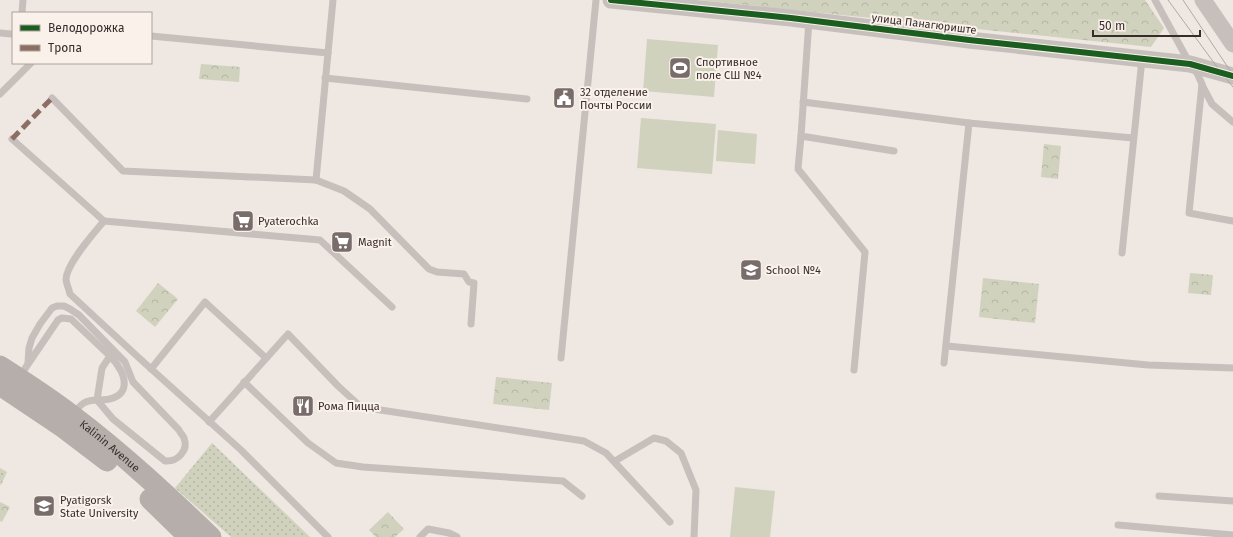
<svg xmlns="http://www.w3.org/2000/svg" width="1233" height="537" font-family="'Fira Sans',sans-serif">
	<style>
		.grass { fill: url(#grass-dots) }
		.forest { fill: url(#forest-crowns) }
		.garden { fill: #d1d2bd }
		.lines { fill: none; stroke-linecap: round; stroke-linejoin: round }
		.service { stroke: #c7bfbb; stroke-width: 7 }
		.tertiary { stroke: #c7bfbb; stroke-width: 17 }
		.primary { stroke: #b6aeaa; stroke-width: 21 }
		.tram { stroke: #afa9a6; stroke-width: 1 }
		.quiet { stroke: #8d6e63; stroke-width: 5; stroke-dasharray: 10 5; stroke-linecap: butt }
		.cycleway-casing { stroke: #faf1eb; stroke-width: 8 }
		.cycleway { stroke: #1b5e20; stroke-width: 6 }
		.labels { text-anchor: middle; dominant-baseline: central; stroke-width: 4; stroke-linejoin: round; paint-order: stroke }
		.street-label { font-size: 11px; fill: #382c2a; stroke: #faf1eb }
		.poi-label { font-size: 11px; fill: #382c2a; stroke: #faf1eb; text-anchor: start }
	</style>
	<defs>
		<pattern id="grass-dots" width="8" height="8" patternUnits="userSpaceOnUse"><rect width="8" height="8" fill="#d1d2bd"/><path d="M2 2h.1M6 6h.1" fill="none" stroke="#b4b4a3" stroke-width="1.8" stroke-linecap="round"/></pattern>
		<pattern id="forest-crowns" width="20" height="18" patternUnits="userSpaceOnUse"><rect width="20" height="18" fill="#d1d2bd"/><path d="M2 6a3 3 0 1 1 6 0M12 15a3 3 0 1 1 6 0" fill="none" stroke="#b4b4a3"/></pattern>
	</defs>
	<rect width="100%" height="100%" fill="#eee7e2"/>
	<g class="grass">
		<path d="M 212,443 L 310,537 L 231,537 L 175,488 Z"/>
		<path d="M 0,468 L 7,472 L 1,485 L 0,484 Z"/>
	</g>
	<g class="forest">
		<path d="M 698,0 L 1145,0 L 1164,28 L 1151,47 Z"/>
		<path d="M 201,64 L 240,67 L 239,82 L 199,79 Z"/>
		<path d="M 1044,144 L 1061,146 L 1058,179 L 1041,177 Z"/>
		<path d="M 1190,273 L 1213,275 L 1211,295 L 1188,293 Z"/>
		<path d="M 983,278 L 1039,284 L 1035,323 L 979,317 Z"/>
		<path d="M 158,283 L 178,299 L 155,327 L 136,311 Z"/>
		<path d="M 496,377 L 552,383 L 549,410 L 493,404 Z"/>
		<path d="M 0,502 L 10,507 L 2,522 L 0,521 Z"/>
		<path d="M 388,512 L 404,529 L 395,537 L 376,537 L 369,530 Z"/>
	</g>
	<g class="garden">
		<path d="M 647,39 L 718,45 L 714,97 L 643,91 Z"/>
		<path d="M 641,118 L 716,124 L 712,174 L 637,168 Z"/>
		<path d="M 718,130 L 757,134 L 755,164 L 716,161 Z"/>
		<path d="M 735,487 L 775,491 L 770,537 L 730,537 Z"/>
	</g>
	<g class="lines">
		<g class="service">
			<path d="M 1155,0 L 1190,64 L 1197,73 L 1202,84 L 1189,213 L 1233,221"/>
			<path d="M 22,13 L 23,0"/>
			<path d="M 809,20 L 801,136 L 894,151"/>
			<path d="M 0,33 L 11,34"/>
			<path d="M 151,36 L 328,53"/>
			<path d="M 325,78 L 527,99"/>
			<path d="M 1202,85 L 1212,104 L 1233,122"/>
			<path d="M 0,94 L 31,63"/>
			<path d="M 52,98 L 123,171 L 316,180 L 344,191 L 370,209 L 429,269 L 437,272 L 464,274 L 469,282 L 474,283 L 471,324"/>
			<path d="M 803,102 L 969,123 L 1133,138"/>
			<path d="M 801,136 L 798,169 L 865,252 L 854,370"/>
			<path d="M 12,139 L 104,221"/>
			<path d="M 316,180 L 333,0"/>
			<path d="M 1122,253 L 1142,59"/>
			<path d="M 947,346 L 1148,365 L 1233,368"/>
			<path d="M 561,358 L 596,0"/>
			<path d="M 28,363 L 29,348 L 32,338 L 40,324 L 52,308 L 57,306 L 64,306 L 70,309 L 79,315 L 125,362 L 133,382 L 179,430 C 180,433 183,435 184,438 C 189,451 177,462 165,461 L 113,419 L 97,400"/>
			<path d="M 944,363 L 969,123"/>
			<path d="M 151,369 L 205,302 L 266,358"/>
			<path d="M 20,376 L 58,320 L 62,318 L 71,319 L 110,356 L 102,368 L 97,400 C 85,400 81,404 74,413"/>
			<path d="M 244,382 L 308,443 L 336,463 L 363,467 L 563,481 L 582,496"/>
			<path d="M 97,400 C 133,401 129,375 110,356"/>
			<path d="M 209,422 L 288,334 L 338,386 L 361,407 L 584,441 L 606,453 L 670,522"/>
			<path d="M 615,461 L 654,438 L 666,441 L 681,453 L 696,490 L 694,537"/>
			<path d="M 1159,496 L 1233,501"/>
			<path d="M 1118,525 L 1233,535"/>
			<path d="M 328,537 L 241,450 L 138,357 L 70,294 C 69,289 66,283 66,279 C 67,263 94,233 104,221 L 320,240 L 392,307"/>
			<path d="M 420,537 L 428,529 L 449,533 L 457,537"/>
		</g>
		<g class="tertiary">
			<path d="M 611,0 L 791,18 L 969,40 L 1190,64 L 1233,76"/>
			<path d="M 1203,0 L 1233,44"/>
		</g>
		<g class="primary">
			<path id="s1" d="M 0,366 C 25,382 50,398 73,416 C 122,453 167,495 211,537"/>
			<path d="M 0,385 L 61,426 L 107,461"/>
			<path d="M 150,499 L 189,537"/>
		</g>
		<g class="tram">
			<path d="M 1168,0 L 1220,71 L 1233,87"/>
			<path d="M 1183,0 L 1233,75"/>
		</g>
		<path class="quiet" d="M 12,139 L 52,98"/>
		<g class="cycleway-casing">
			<path id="cycleway" d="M 611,0 L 791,18 L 969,40 L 1190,64 L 1233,76"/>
		</g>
		<use href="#cycleway" class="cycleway"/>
	</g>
	<defs>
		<g id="stadium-square" transform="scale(1.15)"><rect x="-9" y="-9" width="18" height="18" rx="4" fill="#786d6a" stroke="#faf1eb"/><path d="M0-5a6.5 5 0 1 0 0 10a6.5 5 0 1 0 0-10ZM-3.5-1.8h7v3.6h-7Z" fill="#fff"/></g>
		<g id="civic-square" transform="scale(1.15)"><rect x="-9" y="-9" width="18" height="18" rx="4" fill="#786d6a" stroke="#faf1eb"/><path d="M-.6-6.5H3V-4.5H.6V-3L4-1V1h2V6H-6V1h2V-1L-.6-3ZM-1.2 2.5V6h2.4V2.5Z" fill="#fff"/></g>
		<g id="supermarket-square" transform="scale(1.15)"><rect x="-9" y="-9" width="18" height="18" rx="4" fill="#786d6a" stroke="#faf1eb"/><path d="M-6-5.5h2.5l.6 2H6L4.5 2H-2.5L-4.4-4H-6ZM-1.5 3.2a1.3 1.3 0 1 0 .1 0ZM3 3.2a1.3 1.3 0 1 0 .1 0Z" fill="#fff"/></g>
		<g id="school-square" transform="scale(1.15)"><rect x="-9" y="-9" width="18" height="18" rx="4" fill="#786d6a" stroke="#faf1eb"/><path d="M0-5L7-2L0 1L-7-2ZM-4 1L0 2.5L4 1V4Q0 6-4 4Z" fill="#fff"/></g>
		<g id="restaurant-square" transform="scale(1.15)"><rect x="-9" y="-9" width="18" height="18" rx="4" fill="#786d6a" stroke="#faf1eb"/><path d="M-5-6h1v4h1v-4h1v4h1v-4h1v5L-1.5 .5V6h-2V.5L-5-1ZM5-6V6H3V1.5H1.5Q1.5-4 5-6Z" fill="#fff"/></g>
		<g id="university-square" transform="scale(1.15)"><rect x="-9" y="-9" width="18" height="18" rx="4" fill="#786d6a" stroke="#faf1eb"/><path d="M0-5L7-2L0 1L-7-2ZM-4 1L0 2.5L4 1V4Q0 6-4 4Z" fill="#fff"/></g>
	</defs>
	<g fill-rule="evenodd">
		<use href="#stadium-square" x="680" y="68"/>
		<use href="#civic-square" x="564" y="98"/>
		<use href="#supermarket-square" x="243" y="221"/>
		<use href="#supermarket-square" x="342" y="242"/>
		<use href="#school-square" x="751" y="270"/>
		<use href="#restaurant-square" x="303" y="406"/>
		<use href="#university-square" x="44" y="506"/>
	</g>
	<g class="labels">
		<g class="street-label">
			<text transform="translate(924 24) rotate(7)">улица Панагюриште</text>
			<text stroke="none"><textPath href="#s1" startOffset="136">Kalinin Avenue</textPath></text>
		</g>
		<g class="poi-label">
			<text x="696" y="62">Спортивное<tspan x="696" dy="13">поле СШ №4</tspan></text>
			<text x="580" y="92">32 отделение<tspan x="580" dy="13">Почты России</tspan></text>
			<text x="258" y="221">Pyaterochka</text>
			<text x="358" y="242">Magnit</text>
			<text x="766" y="270">School №4</text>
			<text x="318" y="406">Рома Пицца</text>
			<text x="60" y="500">Pyatigorsk<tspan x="60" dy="13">State University</tspan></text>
		</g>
	</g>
	<rect x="12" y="12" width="140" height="52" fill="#faf1eb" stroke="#aca29e"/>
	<rect x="20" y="25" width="20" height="6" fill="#1b5e20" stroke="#aca29e"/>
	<text x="48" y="32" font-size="12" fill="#382c2a">Велодорожка</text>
	<rect x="20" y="45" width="20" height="6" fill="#8d6e63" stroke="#aca29e"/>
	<text x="48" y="52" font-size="12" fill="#382c2a">Тропа</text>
	<path d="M1093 30v6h107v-6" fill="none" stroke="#382c2a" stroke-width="2"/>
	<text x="1099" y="30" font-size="12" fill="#382c2a" stroke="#faf1eb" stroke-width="3" paint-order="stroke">50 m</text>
</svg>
